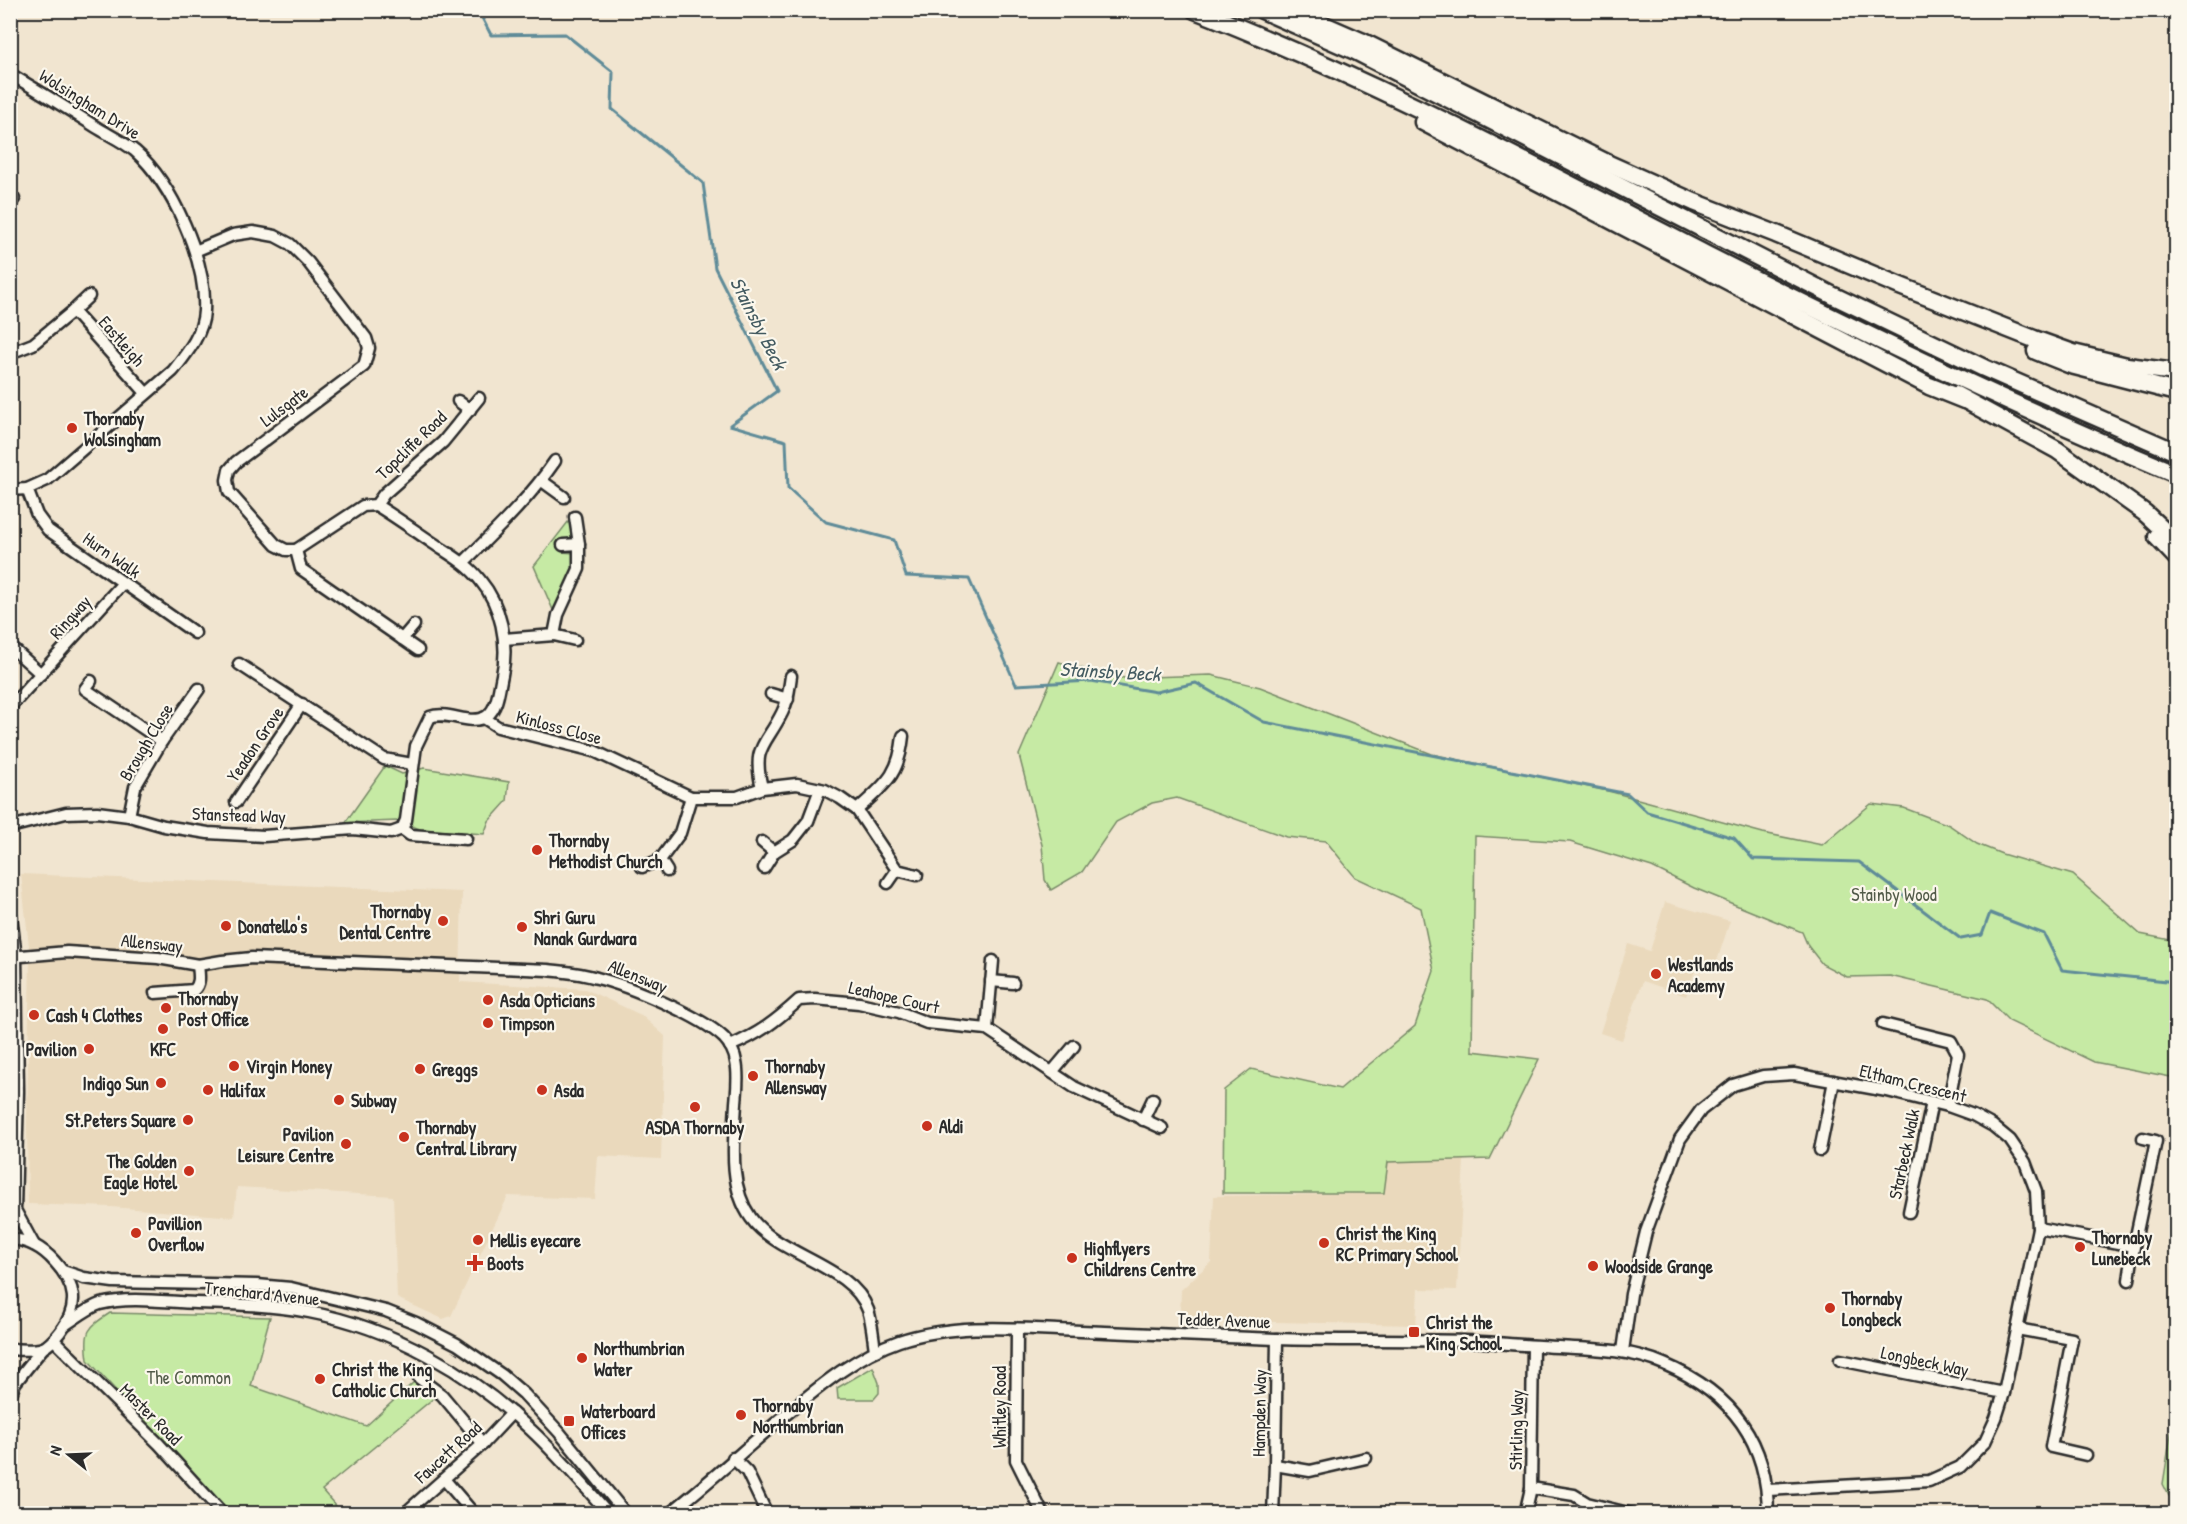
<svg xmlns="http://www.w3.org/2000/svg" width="2187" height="1524" font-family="'Patrick Hand',sans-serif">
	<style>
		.built { fill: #ead9bc }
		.green { fill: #c6eaa4; stroke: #788a68; stroke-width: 1.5 }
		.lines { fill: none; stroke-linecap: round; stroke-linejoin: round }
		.stream { stroke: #5e8b98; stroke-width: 3 }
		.minor-casing { stroke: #2b2b2b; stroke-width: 15 }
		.highway-casing { stroke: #2b2b2b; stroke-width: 21 }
		.minor { stroke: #fbf7ec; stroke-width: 10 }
		.highway { stroke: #fbf7ec; stroke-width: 16 }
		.poi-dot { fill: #c8321e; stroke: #fbf7ec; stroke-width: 2 }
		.labels { text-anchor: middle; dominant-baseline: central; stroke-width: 4.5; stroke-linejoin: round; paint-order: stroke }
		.street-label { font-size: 18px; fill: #2b2b2b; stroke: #fbf7ec }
		.poi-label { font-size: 18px; font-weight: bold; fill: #2b2b2b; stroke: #fbf7ec; text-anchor: start }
		.park-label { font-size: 18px; fill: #525b49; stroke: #fbf7ec }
		.water-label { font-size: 20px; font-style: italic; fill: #445b61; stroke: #fbf7ec }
	</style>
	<rect width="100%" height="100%" fill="#f1e5d0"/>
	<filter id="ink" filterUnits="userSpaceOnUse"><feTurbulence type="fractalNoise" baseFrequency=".0167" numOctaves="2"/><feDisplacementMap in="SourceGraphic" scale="12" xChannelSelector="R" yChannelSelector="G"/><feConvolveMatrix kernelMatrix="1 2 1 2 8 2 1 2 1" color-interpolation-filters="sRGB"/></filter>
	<g filter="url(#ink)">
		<g class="built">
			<path d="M 21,874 L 462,892 L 460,982 L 585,989 L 641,1015 L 665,1036 L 661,1159 L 598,1156 L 595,1199 L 508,1196 L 451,1316 L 443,1319 L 397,1298 L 393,1196 L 237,1187 L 234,1217 L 111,1207 L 28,1204 L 27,1124 L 30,955 Z"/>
			<path d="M 1665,902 L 1730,921 L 1715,967 L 1698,962 L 1686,996 L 1643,981 L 1622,1040 L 1600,1033 L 1628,944 L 1650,951 Z"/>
			<path d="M 1464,1160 L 1457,1290 L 1418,1289 L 1416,1325 L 1180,1320 L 1181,1290 L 1211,1262 L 1214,1196 L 1384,1193 L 1387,1162 Z"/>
		</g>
		<g class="green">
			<path d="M 568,522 L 572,525 C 574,535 572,540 562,543 L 562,552 L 575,553 L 576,560 L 557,608 L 553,610 L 534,566 Z"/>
			<path d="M 1059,662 L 1117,678 L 1211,675 L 1260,687 L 1432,754 L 1612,792 L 1763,833 L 1822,845 L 1871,804 L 1904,808 L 1949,825 L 1977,844 L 2002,854 L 2073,875 L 2140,934 L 2176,941 L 2176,1078 L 2094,1062 L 2009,1021 L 1987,999 L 1890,976 L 1847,977 L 1822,964 L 1808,946 L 1802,932 L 1694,888 L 1652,867 L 1570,842 L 1475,836 L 1472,1051 L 1539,1059 L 1490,1159 L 1388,1162 L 1384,1193 L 1223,1193 L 1224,1090 L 1251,1069 L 1340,1089 L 1415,1026 L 1434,971 L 1421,908 L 1355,877 L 1326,841 L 1286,837 L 1177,798 L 1152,803 L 1116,822 L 1082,872 L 1051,890 L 1045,880 L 1042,845 L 1019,755 Z"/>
			<path d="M 385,766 L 402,774 L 424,768 L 509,782 L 507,801 L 489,821 L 484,834 L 420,829 L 398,821 L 345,823 Z"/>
			<path d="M 110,1313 L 270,1317 L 251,1386 L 366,1426 L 414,1382 L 435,1397 L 322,1490 L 342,1513 L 228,1513 L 88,1360 C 84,1331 87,1328 110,1313 Z"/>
			<path d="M 873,1367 L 879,1383 L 879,1393 L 874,1399 L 838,1399 L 837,1388 Z"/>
			<path d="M 2176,1403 L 2176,1495 L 2169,1496 L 2163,1484 Z"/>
		</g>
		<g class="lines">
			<path class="stream" d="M 478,10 L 491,35 L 565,34 L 613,72 L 612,109 L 703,183 L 715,268 L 777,391 L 730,425 L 786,441 L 788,488 L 826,522 L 894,540 L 906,576 L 969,579 L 1016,685 L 1091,681 L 1156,692 L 1196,683 L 1264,722 L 1628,794 L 1647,812 L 1734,838 L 1753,859 L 1859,862 L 1961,939 L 1982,935 L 1990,913 L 2044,934 L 2062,970 L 2176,982"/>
			<g class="minor-casing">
				<g id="minor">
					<path d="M 10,74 C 39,91 68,109 96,127 C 109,135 124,142 135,151 C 172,183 207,261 204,311 C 203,334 187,353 173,371 L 47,480 L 27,489 L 10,490"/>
					<path d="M 10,197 L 14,199"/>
					<path d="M 195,251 L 233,235 L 253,232 L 275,236 L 290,244 L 308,262 L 366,338 L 369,348 L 364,366 L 236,462 L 229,470 L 227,480 L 229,492 L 276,545 L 286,550 L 296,550 L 301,569 L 418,650"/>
					<path d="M 73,311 L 89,296"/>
					<path d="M 10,349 L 15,351 L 33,344 L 73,311 L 146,393"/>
					<path d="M 458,401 L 470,410"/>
					<path d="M 542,481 L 564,497"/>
					<path d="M 27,489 L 37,515 L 48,530 L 195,633"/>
					<path d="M 376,505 C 396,517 415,531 433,543 C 449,554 468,564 480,580 C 501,605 509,643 502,675 C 499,688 498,708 487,716 C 472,727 448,710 430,717 L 416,746 L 406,820 L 402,829"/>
					<path d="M 563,545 L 579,544"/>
					<path d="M 296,550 L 363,506 L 376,505 L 384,494 L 443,442 L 479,398"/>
					<path d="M 463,563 C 495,531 529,499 555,461"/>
					<path d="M 554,635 L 575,640"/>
					<path d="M 402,639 L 414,625"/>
					<path d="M 504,639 L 554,635 L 558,615 L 579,569 L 579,544 L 575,517"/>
					<path d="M 10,646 L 41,674"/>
					<path d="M 239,664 L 384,759 L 412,764"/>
					<path d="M 91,681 L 85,689 L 162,741"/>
					<path d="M 771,694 L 788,699"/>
					<path d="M 13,704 L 123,583"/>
					<path d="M 484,718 L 498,727 L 594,751 L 691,797 L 737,797 L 762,788 L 797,784 L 825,790 L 840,798 L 857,810 L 897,870"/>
					<path d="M 762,788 C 752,746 765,747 782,713 C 788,702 789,689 791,676"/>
					<path d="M 236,802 L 302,704"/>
					<path d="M 857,810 C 885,784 899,776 903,736"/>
					<path d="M 129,816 L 135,787 L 162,741 L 199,689"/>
					<path d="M 10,827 L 66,813 L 97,812 L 129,816 L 164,826 L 208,833 L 264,836 L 353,829 L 391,833 L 402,829"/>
					<path d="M 402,829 L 410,835 L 466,839"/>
					<path d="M 762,842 L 774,852"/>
					<path d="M 660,860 L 667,871"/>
					<path d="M 642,867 L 660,860 L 680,833 L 691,797"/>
					<path d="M 764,868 L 774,852 L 793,840 L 808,821 L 820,789"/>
					<path d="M 888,883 L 897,870 L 917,875"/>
					<path d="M 10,908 L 16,957 L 18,1091 L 15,1210 L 34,1245"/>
					<path d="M 10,957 L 67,952 L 158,958 L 198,965 L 222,961 L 252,958 L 548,970 C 565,972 581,973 597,978 C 629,986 701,1016 724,1038 C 730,1044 735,1054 736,1062 C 739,1075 737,1090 736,1103 C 734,1141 728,1186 751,1218 C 778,1256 852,1265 868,1310 C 872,1322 873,1337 875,1350"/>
					<path d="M 991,981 L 1013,983"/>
					<path d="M 155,993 L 194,990 C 201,983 199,975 198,965"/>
					<path d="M 1883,1024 L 1951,1041 L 1958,1054 L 1948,1106"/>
					<path d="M 987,1029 L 993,961"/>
					<path d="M 730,1046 C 759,1034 776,1021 799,1000 L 815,999 L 859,1003 L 899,1012 L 927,1023 L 987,1029 L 1074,1087 L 1162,1128"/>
					<path d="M 1052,1072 L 1074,1046"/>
					<path d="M 1143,1120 L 1153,1099"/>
					<path d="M 1820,1150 L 1834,1081"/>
					<path d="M 1909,1212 L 1932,1102"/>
					<path d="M 2038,1228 L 2134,1246 L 2156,1141 L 2143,1138"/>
					<path d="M 10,1239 C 29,1240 43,1248 55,1262 C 76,1285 80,1306 60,1332 C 55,1338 50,1345 43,1348 C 33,1351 21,1350 10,1349"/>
					<path d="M 63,1271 L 84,1278 L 113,1282 L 257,1285 L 291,1288 L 386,1311 L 416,1323 L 457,1344 L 502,1375 L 524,1394 L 559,1432 L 626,1514"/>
					<path d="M 2129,1280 L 2134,1246"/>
					<path d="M 65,1325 C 76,1318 88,1308 100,1304 C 130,1296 165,1302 196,1303 C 234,1304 272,1305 309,1312 C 393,1328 469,1372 531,1430 C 559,1456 583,1485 609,1514"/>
					<path d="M 2017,1329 L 2072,1339 L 2051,1447 L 2086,1455"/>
					<path d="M 1017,1330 L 1016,1460 L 1043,1514"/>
					<path d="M 1277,1339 L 1275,1465 L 1310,1471 L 1366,1458"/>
					<path d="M 54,1340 L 159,1444 L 223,1514"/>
					<path d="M 1623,1351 L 1631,1294 L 1646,1232 L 1680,1139 L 1701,1110 L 1733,1085 L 1763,1076 L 1794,1074 L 1887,1091 L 1948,1106 L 1973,1115 L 1993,1126 L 2010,1140 L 2025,1162 L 2036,1191 L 2038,1228 L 2004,1393 L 1996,1418 L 1985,1442 L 1960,1467 L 1929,1481 L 1768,1490"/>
					<path d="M 1840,1360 L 2004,1393"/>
					<path d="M 419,1378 L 442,1395 L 483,1444"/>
					<path d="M 10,1397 L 15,1383 L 43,1348"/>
					<path d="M 733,1458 L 747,1472 L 767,1514"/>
					<path d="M 444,1479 L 474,1514"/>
					<path d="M 1531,1488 L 1574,1495 L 1587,1503 L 1632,1514"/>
					<path d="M 404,1514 L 483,1444 L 512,1413"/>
					<path d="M 669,1514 C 710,1482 749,1445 789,1412 C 822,1384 858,1355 899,1341 C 956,1322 1022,1329 1081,1331 C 1146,1334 1211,1336 1276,1339 C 1339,1341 1402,1339 1465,1341 C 1490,1342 1515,1345 1540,1346 C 1582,1349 1625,1347 1664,1364 C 1730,1392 1768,1440 1768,1514"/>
					<path d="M 1273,1514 L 1275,1465"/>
					<path d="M 1525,1514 L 1531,1488 L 1533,1346"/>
				</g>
			</g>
			<g class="highway-casing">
				<g id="highway">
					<path d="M 1195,10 C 1372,79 1539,169 1707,255 C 1861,333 2017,408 2176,474"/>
					<path d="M 1262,10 L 1355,51 L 1834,296 L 1984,368 L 2176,452"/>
					<path d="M 1290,10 L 1361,41 L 1609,164 L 1694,202 L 1776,234 L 1900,286 L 2034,339 L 2073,353 L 2127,366 L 2176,372"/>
					<path d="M 1423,122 L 1929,386 L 1964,400"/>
					<path d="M 2036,351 L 2071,365 L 2176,392"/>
					<path d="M 1956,395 L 2057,450 L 2145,513 L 2176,542"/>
					<path d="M 2157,537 L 2176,557"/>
				</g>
			</g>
			<use href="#minor" class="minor"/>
			<use href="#highway" class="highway"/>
		</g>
	</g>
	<g class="poi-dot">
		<circle cx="72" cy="428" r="6"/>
		<circle cx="537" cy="850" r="6"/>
		<circle cx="443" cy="921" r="6"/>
		<circle cx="226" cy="926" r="6"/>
		<circle cx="522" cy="927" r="6"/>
		<circle cx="1656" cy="974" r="6"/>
		<circle cx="488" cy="1000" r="6"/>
		<circle cx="166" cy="1008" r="6"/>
		<circle cx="34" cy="1015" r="6"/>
		<circle cx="488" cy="1023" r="6"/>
		<circle cx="163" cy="1029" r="6"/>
		<circle cx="89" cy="1049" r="6"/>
		<circle cx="234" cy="1066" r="6"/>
		<circle cx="420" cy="1069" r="6"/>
		<circle cx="753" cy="1076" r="6"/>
		<circle cx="161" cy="1083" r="6"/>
		<circle cx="208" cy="1090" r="6"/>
		<circle cx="542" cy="1090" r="6"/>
		<circle cx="339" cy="1100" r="6"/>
		<circle cx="695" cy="1107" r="6"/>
		<circle cx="188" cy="1120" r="6"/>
		<circle cx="927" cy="1126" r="6"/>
		<circle cx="404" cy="1137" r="6"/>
		<circle cx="346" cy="1144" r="6"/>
		<circle cx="189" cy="1171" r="6"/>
		<circle cx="136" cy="1233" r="6"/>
		<circle cx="478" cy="1240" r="6"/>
		<circle cx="1324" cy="1243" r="6"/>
		<circle cx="2080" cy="1247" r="6"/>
		<circle cx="1072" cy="1258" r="6"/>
		<path d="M472 1254h6v6h6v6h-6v6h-6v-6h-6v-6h6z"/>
		<circle cx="1593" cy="1266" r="6"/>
		<circle cx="1830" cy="1308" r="6"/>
		<rect x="1408" y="1326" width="12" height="12" rx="3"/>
		<circle cx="582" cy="1358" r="6"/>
		<circle cx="320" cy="1379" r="6"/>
		<circle cx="741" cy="1415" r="6"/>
		<rect x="563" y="1415" width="12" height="12" rx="3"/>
	</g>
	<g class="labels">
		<g class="street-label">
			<text transform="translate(90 104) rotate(32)">Wolsingham Drive</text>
			<text transform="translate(122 341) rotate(49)">Eastleigh</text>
			<text transform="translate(284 406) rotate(-37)">Lulsgate</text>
			<text transform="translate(411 445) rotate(-44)">Topcliffe Road</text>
			<text transform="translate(112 555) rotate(35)">Hurn Walk</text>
			<text transform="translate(70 617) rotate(-48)">Ringway</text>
			<text transform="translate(559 727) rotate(15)">Kinloss Close</text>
			<text transform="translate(146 742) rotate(-59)">Brough Close</text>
			<text transform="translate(255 744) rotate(-56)">Yeadon Grove</text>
			<text transform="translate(239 815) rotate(2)">Stanstead Way</text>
			<text transform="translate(152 943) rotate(6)">Allensway</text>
			<text transform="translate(638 976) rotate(22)">Allensway</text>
			<text transform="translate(894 997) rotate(13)">Leahope Court</text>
			<text transform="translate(1913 1083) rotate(14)">Eltham Crescent</text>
			<text transform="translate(1904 1154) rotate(-78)">Starbeck Walk</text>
			<text transform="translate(262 1293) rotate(6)">Trenchard Avenue</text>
			<text transform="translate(1224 1320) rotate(2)">Tedder Avenue</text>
			<text transform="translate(1925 1361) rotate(12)">Longbeck Way</text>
			<text transform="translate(999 1407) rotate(-90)">Whitley Road</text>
			<text transform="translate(1259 1413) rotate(-89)">Hampden Way</text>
			<text transform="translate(151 1414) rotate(45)">Master Road</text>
			<text transform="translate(1516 1430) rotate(-89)">Stirling Way</text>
			<text transform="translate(448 1452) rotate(-42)">Fawcett Road</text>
		</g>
		<g class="poi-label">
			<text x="84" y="418">Thornaby<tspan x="84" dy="21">Wolsingham</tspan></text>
			<text x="549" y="840">Thornaby<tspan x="549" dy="21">Methodist Church</tspan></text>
			<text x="431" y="911" text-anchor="end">Thornaby<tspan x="431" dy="21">Dental Centre</tspan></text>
			<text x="534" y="917">Shri Guru<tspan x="534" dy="21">Nanak Gurdwara</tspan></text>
			<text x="238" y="926">Donatello's</text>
			<text x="1668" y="964">Westlands<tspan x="1668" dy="21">Academy</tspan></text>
			<text x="178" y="998">Thornaby<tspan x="178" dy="21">Post Office</tspan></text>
			<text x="500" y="1000">Asda Opticians</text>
			<text x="46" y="1015">Cash 4 Clothes</text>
			<text x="500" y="1023">Timpson</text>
			<text x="77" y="1049" text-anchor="end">Pavilion</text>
			<text x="163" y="1049" text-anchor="middle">KFC</text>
			<text x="246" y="1066">Virgin Money</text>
			<text x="765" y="1066">Thornaby<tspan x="765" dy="21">Allensway</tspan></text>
			<text x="432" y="1069">Greggs</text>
			<text x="149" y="1083" text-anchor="end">Indigo Sun</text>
			<text x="220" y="1090">Halifax</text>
			<text x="554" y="1090">Asda</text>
			<text x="351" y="1100">Subway</text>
			<text x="176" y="1120" text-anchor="end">St.Peters Square</text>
			<text x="939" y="1126">Aldi</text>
			<text x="416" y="1127">Thornaby<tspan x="416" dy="21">Central Library</tspan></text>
			<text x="695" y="1127" text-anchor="middle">ASDA Thornaby</text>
			<text x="334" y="1134" text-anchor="end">Pavilion<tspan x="334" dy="21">Leisure Centre</tspan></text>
			<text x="177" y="1161" text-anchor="end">The Golden<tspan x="177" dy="21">Eagle Hotel</tspan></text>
			<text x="148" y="1223">Pavillion<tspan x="148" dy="21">Overflow</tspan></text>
			<text x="1336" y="1233">Christ the King<tspan x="1336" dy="21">RC Primary School</tspan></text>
			<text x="2092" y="1237">Thornaby<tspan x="2092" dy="21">Lunebeck</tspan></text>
			<text x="490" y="1240">Mellis eyecare</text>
			<text x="1084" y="1248">Highflyers<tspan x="1084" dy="21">Childrens Centre</tspan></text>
			<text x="487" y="1263">Boots</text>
			<text x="1605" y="1266">Woodside Grange</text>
			<text x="1842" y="1298">Thornaby<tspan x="1842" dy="21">Longbeck</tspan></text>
			<text x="1426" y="1322">Christ the<tspan x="1426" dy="21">King School</tspan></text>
			<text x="594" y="1348">Northumbrian<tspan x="594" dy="21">Water</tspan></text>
			<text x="332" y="1369">Christ the King<tspan x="332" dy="21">Catholic Church</tspan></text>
			<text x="753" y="1405">Thornaby<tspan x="753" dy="21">Northumbrian</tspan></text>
			<text x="581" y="1411">Waterboard<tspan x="581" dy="21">Offices</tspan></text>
		</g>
		<g class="park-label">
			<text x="1894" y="894">Stainby Wood</text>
			<text x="189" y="1377">The Common</text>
		</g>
		<g class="water-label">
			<text transform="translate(759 323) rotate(63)">Stainsby Beck</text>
			<text transform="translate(1110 671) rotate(3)">Stainsby Beck</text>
		</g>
	</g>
	<rect width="2187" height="1524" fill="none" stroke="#fbf7ec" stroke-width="36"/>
	<rect x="18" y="18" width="2151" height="1488" fill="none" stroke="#2b2b2b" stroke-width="2" filter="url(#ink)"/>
	<g transform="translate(69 1455) rotate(288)" stroke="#fbf7ec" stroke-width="4.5" paint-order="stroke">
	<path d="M0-4.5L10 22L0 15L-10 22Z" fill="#2b2b2b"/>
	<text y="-9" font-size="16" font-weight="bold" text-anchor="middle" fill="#2b2b2b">N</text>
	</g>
</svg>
